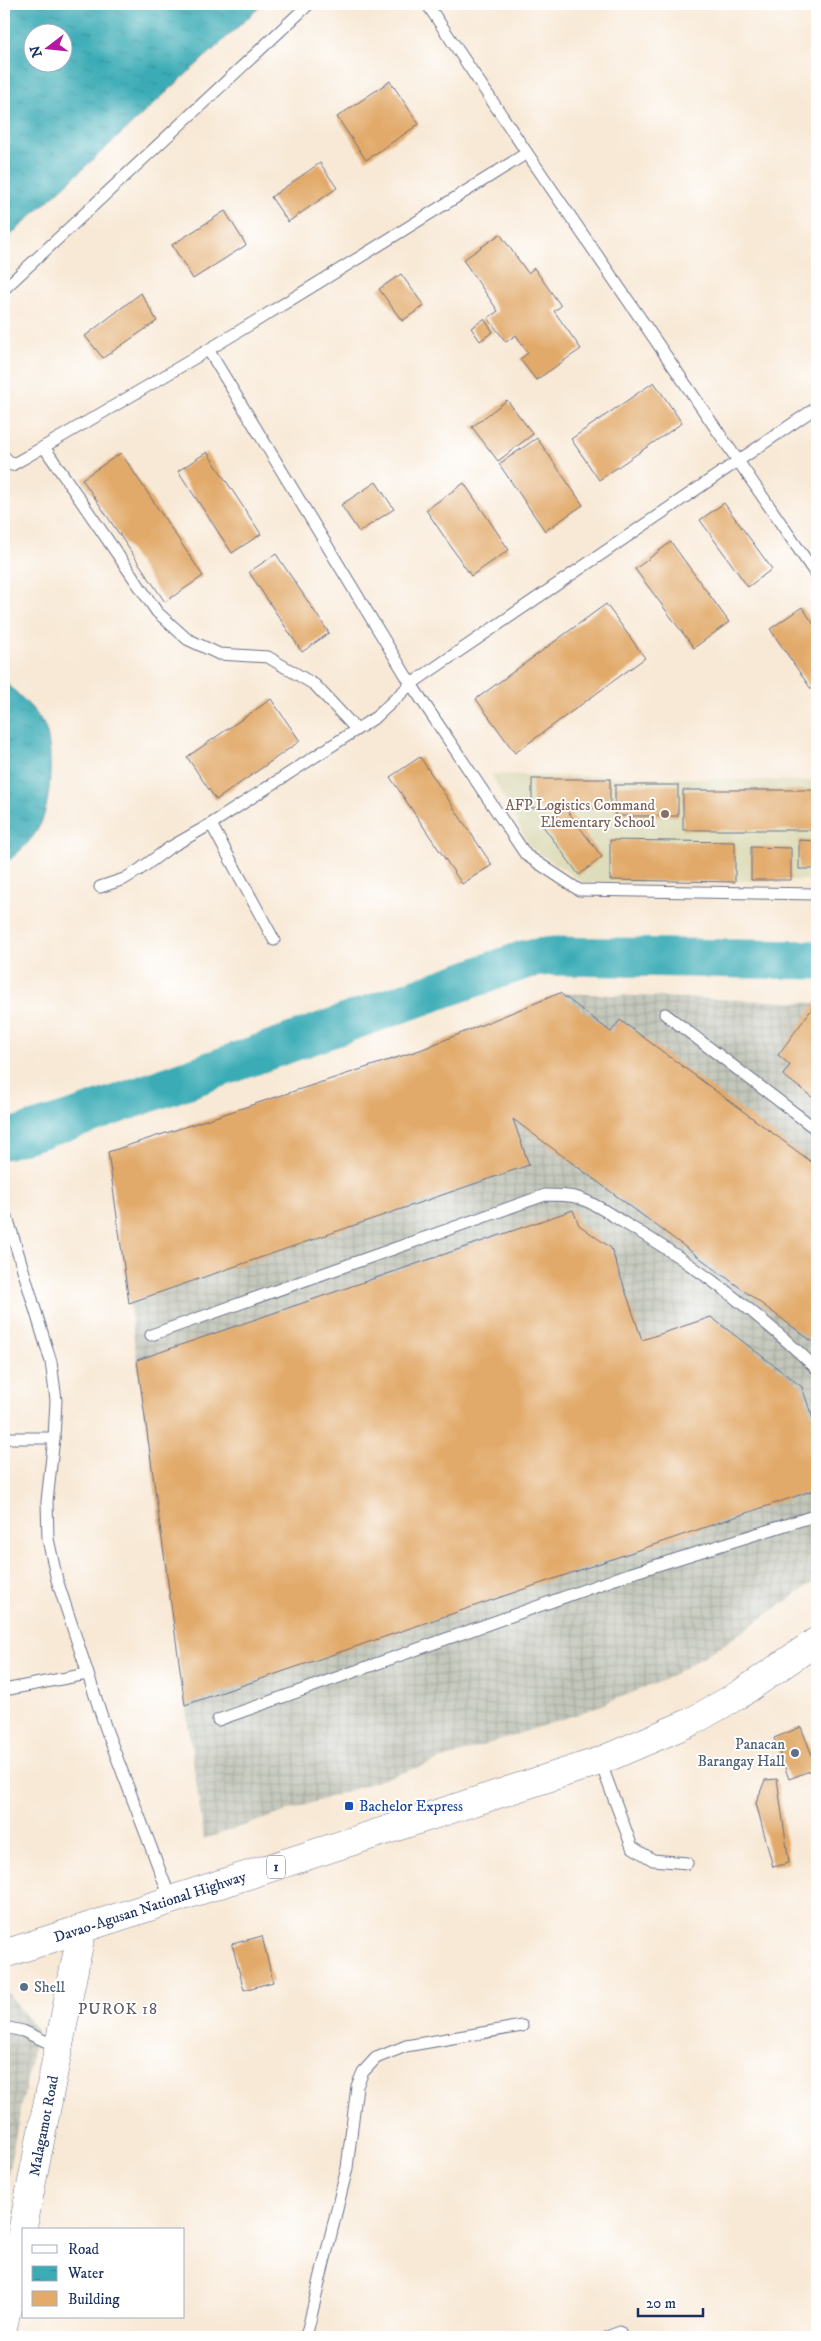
<svg xmlns="http://www.w3.org/2000/svg" width="821" height="2341" font-family="'IM FELL DW Pica',serif">
	<style>
		.built { fill: #deddbb }
		.industrial { fill: url(#industrial-grid) }
		.water { fill: url(#water-ripples); stroke: #2b6e8a; fill-rule: evenodd }
		.lines { fill: none; stroke-linecap: round; stroke-linejoin: round }
		.river { stroke: #3bacb6; stroke-width: 39 }
		.building { fill: #e2aa6b }
		.service-casing { stroke: #687088; stroke-width: 13 }
		.tertiary-casing { stroke: #687088; stroke-width: 29 }
		.trunk-casing { stroke: #687088; stroke-width: 29 }
		.service { stroke: #fff; stroke-width: 11 }
		.tertiary { stroke: #fff; stroke-width: 28 }
		.trunk { stroke: #fff; stroke-width: 28 }
		.education-dot { fill: #8d6e63; stroke: #fff; stroke-width: 2 }
		.service-dot { fill: #5c6f8a; stroke: #fff; stroke-width: 2 }
		.transit-dot { fill: #1a4fb4; stroke: #fff; stroke-width: 2 }
		.labels { text-anchor: middle; dominant-baseline: central; stroke-width: 4; stroke-linejoin: round; paint-order: stroke }
		.shield { fill: #fff; stroke: #5f6d8e; stroke-width: 1 }
		.shield-label { font-size: 14px; font-weight: bold; fill: #1b2f5e }
		.education-label { font-size: 15px; fill: #785e54; stroke: #fff; text-anchor: end }
		.service-label { font-size: 15px; fill: #4e5e75; stroke: #fff; text-anchor: end }
		.transit-label { font-size: 15px; fill: #164399; stroke: #fff; text-anchor: start }
		.street-label { font-size: 15px; fill: #1b2f5e; stroke: #fff }
		.neighbourhood-label { font-size: 16px; letter-spacing: 1px; fill: #615a63; stroke: #fff }
	</style>
	<defs>
		<pattern id="industrial-grid" width="8" height="8" patternUnits="userSpaceOnUse" patternTransform="scale(1.25)"><rect width="8" height="8" fill="#c3c6b9"/><path d="M0 4h8M4 0v8" fill="none" stroke="#a7aaa1"/></pattern>
		<pattern id="water-ripples" width="26" height="14" patternUnits="userSpaceOnUse" patternTransform="scale(1.25)"><rect width="26" height="14" fill="#3bacb6"/><path d="M2 4q2-2 4 0t4 0M15 11q2-2 4 0t4 0" fill="none" stroke="#318c97"/></pattern>
	</defs>
	<rect width="100%" height="100%" fill="#fff"/>
	<filter id="ink" filterUnits="userSpaceOnUse"><feTurbulence type="fractalNoise" baseFrequency=".02" numOctaves="2"/><feDisplacementMap in="SourceGraphic" scale="10" xChannelSelector="R" yChannelSelector="G"/><feConvolveMatrix kernelMatrix="1 2 1 2 8 2 1 2 1" color-interpolation-filters="sRGB"/></filter>
	<filter id="wash" filterUnits="userSpaceOnUse"><feTurbulence type="fractalNoise" baseFrequency=".0096" numOctaves="4" result="noise"/><feDisplacementMap in="SourceGraphic" scale="20" xChannelSelector="R" yChannelSelector="G"/><feGaussianBlur stdDeviation="1.12" result="paint"/><feColorMatrix in="noise" values="0 0 0 0 0 0 0 0 0 0 0 0 0 0 0 0 0 1.4 0 .05"/><feComposite in="paint" operator="in"/></filter>
	<g filter="url(#wash)">
		<rect width="100%" height="100%" fill="#f8e9d6"/>
		<path class="built" d="M 491,774 L 817,781 L 817,880 L 584,883 L 530,847 Z"/>
		<g class="industrial">
			<path d="M 560,993 L 817,1003 L 817,1580 L 726,1643 L 662,1681 L 581,1713 L 204,1839 L 108,1152 L 420,1050 Z"/>
			<path d="M 4,1988 L 37,2030 L 4,2193 Z"/>
		</g>
		<g class="water">
			<path d="M 4,4 L 263,4 L 4,241 ZM 32,32 L 62,32 L 62,62 L 32,62 Z"/>
			<path d="M 4,681 C 18,694 33,707 43,723 C 55,744 51,805 40,825 C 32,842 17,853 4,865 Z"/>
		</g>
		<g class="lines">
			<path class="river" d="M 4,1140 L 75,1119 L 527,959 L 553,956 L 817,960"/>
		</g>
		<g id="blocks">
			<g class="building">
				<path d="M 390,81 L 419,124 L 366,160 L 337,117 Z"/>
				<path d="M 320,163 L 337,188 L 288,222 L 271,197 Z"/>
				<path d="M 225,211 L 246,245 L 193,279 L 172,245 Z"/>
				<path d="M 500,234 L 528,273 L 534,268 L 561,306 L 554,311 L 581,349 L 536,380 L 520,359 L 528,353 L 516,335 L 506,342 L 488,318 L 498,311 L 463,260 Z"/>
				<path d="M 401,274 L 424,306 L 402,321 L 379,289 Z"/>
				<path d="M 141,293 L 157,321 L 103,358 L 85,336 Z"/>
				<path d="M 484,319 L 493,332 L 480,341 L 471,328 Z"/>
				<path d="M 654,382 L 682,423 L 599,480 L 571,439 Z"/>
				<path d="M 507,400 L 533,434 L 498,461 L 472,427 Z"/>
				<path d="M 537,438 L 583,505 L 545,531 L 499,464 Z"/>
				<path d="M 207,452 L 261,534 L 232,553 L 178,471 Z"/>
				<path d="M 121,453 L 203,576 L 165,602 L 82,479 Z"/>
				<path d="M 376,482 L 394,509 L 359,532 L 341,505 Z"/>
				<path d="M 464,483 L 509,550 L 471,576 L 426,510 Z"/>
				<path d="M 724,503 L 772,569 L 748,587 L 700,520 Z"/>
				<path d="M 671,542 L 729,622 L 694,648 L 635,569 Z"/>
				<path d="M 276,554 L 329,633 L 302,652 L 249,572 Z"/>
				<path d="M 606,604 L 645,658 L 515,753 L 476,699 Z"/>
				<path d="M 802,607 L 817,629 L 817,685 L 811,689 L 770,629 Z"/>
				<path d="M 271,699 L 300,741 L 216,800 L 187,757 Z"/>
				<path d="M 420,757 L 492,865 L 462,884 L 390,777 Z"/>
				<rect x="532" y="779" width="78" height="29"/>
				<rect x="615" y="785" width="63" height="31"/>
				<rect x="683" y="790" width="134" height="40"/>
				<path d="M 566,809 L 602,857 L 579,875 L 543,826 Z"/>
				<path d="M 610,840 L 735,842 L 735,882 L 610,880 Z"/>
				<path d="M 799,840 L 817,841 L 817,869 L 799,869 Z"/>
				<path d="M 751,847 L 791,848 L 791,880 L 751,880 Z"/>
				<path d="M 560,993 L 611,1032 L 620,1020 L 817,1166 L 817,1345 L 513,1119 L 529,1165 L 129,1303 L 108,1152 L 420,1050 Z"/>
				<path d="M 817,1002 L 817,1101 L 783,1075 L 790,1065 L 778,1055 Z"/>
				<path d="M 573,1210 L 579,1225 L 611,1248 L 642,1340 L 711,1317 L 802,1387 L 817,1431 L 817,1489 L 185,1705 L 137,1360 Z"/>
				<path d="M 801,1727 L 817,1768 L 789,1779 L 774,1738 Z"/>
				<path d="M 777,1779 L 789,1863 L 773,1867 L 756,1803 L 765,1780 Z"/>
				<path d="M 262,1936 L 273,1982 L 244,1990 L 232,1944 Z"/>
			</g>
		</g>
	</g>
	<g filter="url(#ink)">
		<use href="#blocks" fill-opacity="0" stroke="#687088" stroke-width="1"/>
		<g class="lines">
			<g class="service-casing">
				<g id="service">
					<path d="M 427,4 L 527,153 L 817,576"/>
					<path d="M 4,289 L 309,4"/>
					<path d="M 209,351 L 411,684 L 526,855 L 579,890 L 817,894"/>
					<path d="M 44,447 L 157,612 L 187,639 L 219,654 L 268,657 L 315,685 L 356,729"/>
					<path d="M 4,456 L 12,465 C 186,366 356,260 527,153"/>
					<path d="M 211,824 L 274,940"/>
					<path d="M 100,887 L 124,879 L 139,870 L 169,848 L 211,824 L 376,717 L 411,684 L 817,407"/>
					<path d="M 665,1014 L 817,1130"/>
					<path d="M 8,1220 L 51,1362 L 56,1400 L 54,1438 L 47,1501 L 48,1539 L 57,1580 L 106,1729 L 171,1900"/>
					<path d="M 151,1335 L 545,1195 C 555,1195 566,1195 575,1197 C 593,1202 610,1214 626,1224 C 695,1264 759,1314 817,1369"/>
					<path d="M 4,1438 L 54,1438"/>
					<path d="M 4,1690 L 87,1674"/>
					<path d="M 218,1720 L 629,1574 L 817,1515"/>
					<path d="M 600,1761 L 632,1847 L 653,1860 L 687,1863"/>
					<path d="M 4,2027 L 23,2031 L 58,2047"/>
					<path d="M 306,2337 L 347,2168 L 357,2086 L 363,2072 L 376,2058 L 406,2046 L 522,2026"/>
					<path d="M 607,2337 L 620,2332"/>
				</g>
			</g>
			<g class="tertiary-casing">
				<path id="tertiary" d="M 4,2323 L 82,1929"/>
			</g>
			<g class="trunk-casing">
				<path id="trunk" d="M 4,1954 L 600,1761 L 691,1722 L 740,1694 L 817,1641"/>
			</g>
			<use href="#service" class="service"/>
			<use href="#tertiary" class="tertiary"/>
			<use href="#trunk" class="trunk"/>
		</g>
	</g>
	<circle class="education-dot" cx="665" cy="814" r="5"/>
	<g class="service-dot">
		<circle cx="795" cy="1753" r="5"/>
		<circle cx="24" cy="1987" r="5"/>
	</g>
	<rect class="transit-dot" x="344" y="1801" width="10" height="10" rx="2.5"/>
	<g class="labels">
		<rect class="shield" x="267" y="1855.5" width="18" height="23" rx="4"/>
		<g class="shield-label">
			<text x="276" y="1867">1</text>
		</g>
		<g class="education-label">
			<text x="655" y="805">AFP Logistics Command<tspan x="655" dy="17">Elementary School</tspan></text>
		</g>
		<g class="service-label">
			<text x="785" y="1744">Panacan<tspan x="785" dy="17">Barangay Hall</tspan></text>
			<text x="34" y="1987" text-anchor="start">Shell</text>
		</g>
		<g class="transit-label">
			<text x="359" y="1806">Bachelor Express</text>
		</g>
		<g class="street-label">
			<text transform="translate(150 1907) rotate(-18)">Davao-Agusan National Highway</text>
			<text transform="translate(44 2126) rotate(-79)">Malagamot Road</text>
		</g>
		<g class="neighbourhood-label">
			<text x="118" y="2009">PUROK 18</text>
		</g>
	</g>
	<rect width="821" height="2341" fill="none" stroke="#fff" stroke-width="20"/>
	<rect x="22" y="2228" width="162" height="90" fill="#ffffff" stroke="#a4acbf"/>
	<rect x="32" y="2245" width="25" height="8" fill="#ffffff" stroke="#a4acbf"/>
	<text x="68" y="2254" font-size="15" fill="#1b2f5e">Road</text>
	<rect x="32" y="2266" width="25" height="15" fill="url(#water-ripples)" stroke="#a4acbf"/>
	<text x="68" y="2278" font-size="15" fill="#1b2f5e">Water</text>
	<rect x="32" y="2291" width="25" height="15" fill="#e2aa6b" stroke="#a4acbf"/>
	<text x="68" y="2304" font-size="15" fill="#1b2f5e">Building</text>
	<g transform="translate(48 48) rotate(254)"><circle r="24" fill="#ffffff" stroke="#a4acbf"/>
	<path d="M0-4L9 19L0 12L-9 19Z" fill="#b5179e"/>
	<text y="-8" font-size="14" font-weight="bold" text-anchor="middle" fill="#1b2f5e">N</text>
	</g>
	<path d="M638 2308v8h65v-8" fill="none" stroke="#1b2f5e" stroke-width="2.5"/>
	<text x="646" y="2308" font-size="15" fill="#1b2f5e" stroke="#ffffff" stroke-width="4" paint-order="stroke">20 m</text>
</svg>
